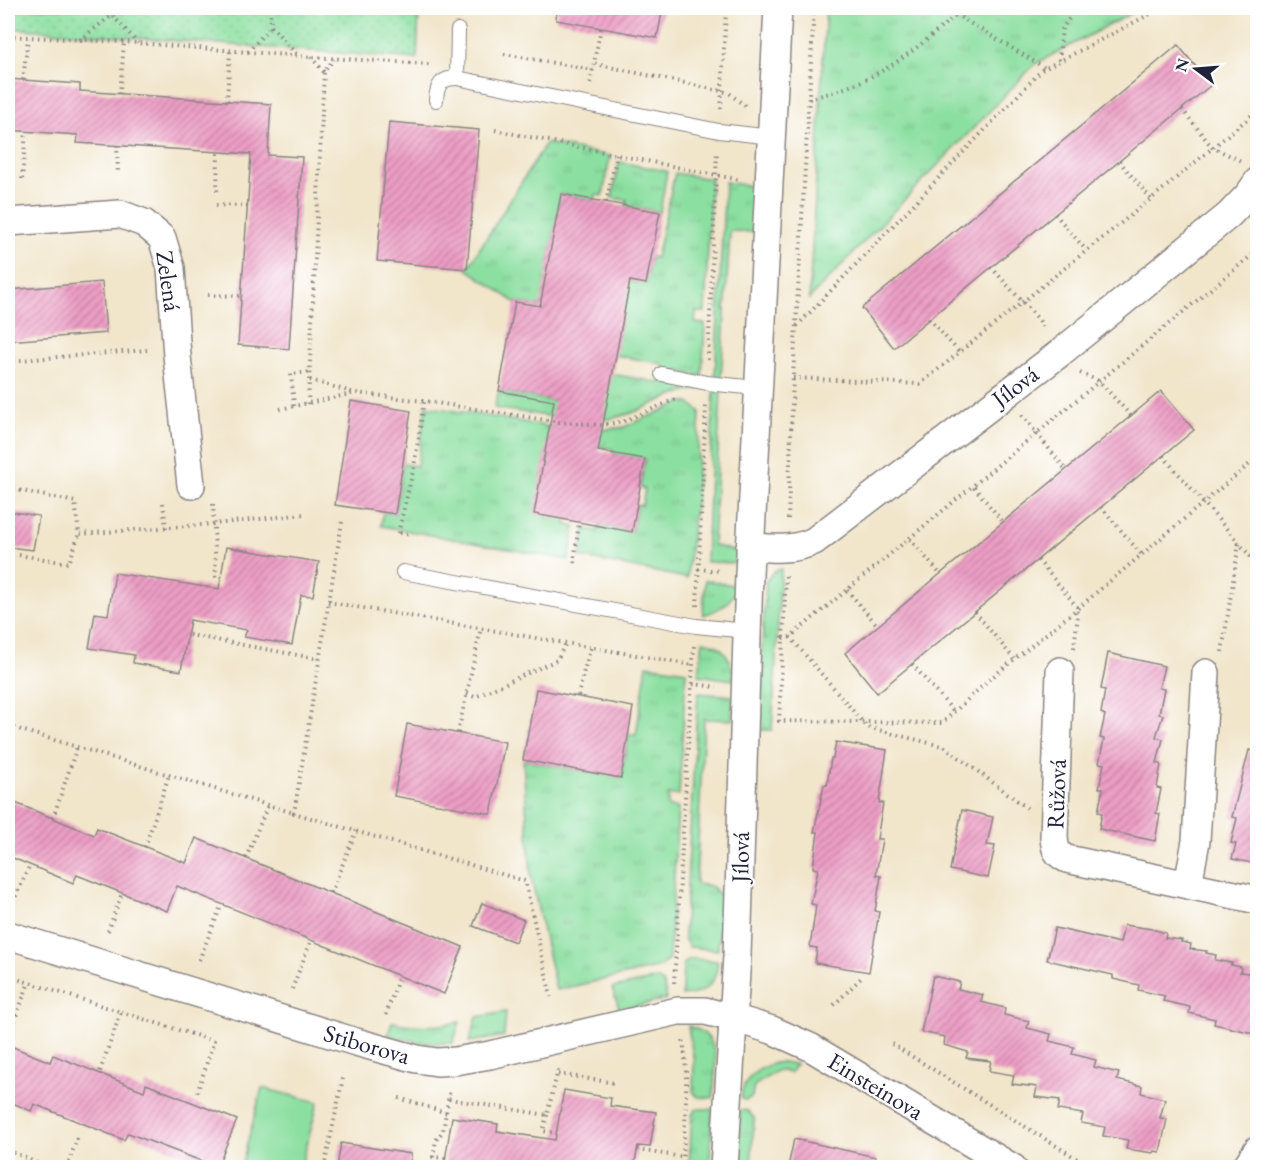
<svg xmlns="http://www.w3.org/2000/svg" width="1265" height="1175" font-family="'EB Garamond',serif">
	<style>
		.grass { fill: url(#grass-tufts); stroke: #56806e; stroke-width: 1.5 }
		.park { fill: url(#park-dots); stroke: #56806e; stroke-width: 1.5 }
		.pitch { fill: #8bdfa0; stroke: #56806e; stroke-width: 1.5 }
		.building { fill: url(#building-hatch) }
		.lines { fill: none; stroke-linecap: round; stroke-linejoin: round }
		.service-casing { stroke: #8a8482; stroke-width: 16 }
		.minor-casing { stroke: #8a8482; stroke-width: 30 }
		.path { stroke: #8a8482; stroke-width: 4; stroke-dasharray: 1.5 4.5; stroke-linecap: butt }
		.service { stroke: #fff; stroke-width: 14 }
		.minor { stroke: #fff; stroke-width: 27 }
		.labels { text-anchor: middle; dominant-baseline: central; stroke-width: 4.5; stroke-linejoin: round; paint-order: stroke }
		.street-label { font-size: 24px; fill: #22223b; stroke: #fff }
	</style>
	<defs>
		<pattern id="grass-tufts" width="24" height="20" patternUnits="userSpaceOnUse" patternTransform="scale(1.5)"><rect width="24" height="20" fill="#8bdfa0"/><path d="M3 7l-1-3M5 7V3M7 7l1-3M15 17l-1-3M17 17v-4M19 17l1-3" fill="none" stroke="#78bf8b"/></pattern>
		<pattern id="park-dots" width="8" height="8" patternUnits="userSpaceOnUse" patternTransform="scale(1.5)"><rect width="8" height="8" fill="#8bdfa0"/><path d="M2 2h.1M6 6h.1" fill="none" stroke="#78bf8b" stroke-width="1.8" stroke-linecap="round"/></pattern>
		<pattern id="building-hatch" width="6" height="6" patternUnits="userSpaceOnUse" patternTransform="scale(1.5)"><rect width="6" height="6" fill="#ed9ec5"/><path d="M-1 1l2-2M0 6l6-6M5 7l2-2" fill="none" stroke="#c080a1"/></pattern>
	</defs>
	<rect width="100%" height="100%" fill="#fff"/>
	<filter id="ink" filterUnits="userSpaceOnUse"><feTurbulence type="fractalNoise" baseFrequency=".0167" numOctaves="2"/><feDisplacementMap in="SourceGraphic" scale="12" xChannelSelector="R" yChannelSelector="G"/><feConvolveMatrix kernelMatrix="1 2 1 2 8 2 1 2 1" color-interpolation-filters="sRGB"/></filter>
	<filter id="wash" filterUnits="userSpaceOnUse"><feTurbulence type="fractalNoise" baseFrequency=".008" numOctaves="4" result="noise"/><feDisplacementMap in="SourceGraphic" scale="24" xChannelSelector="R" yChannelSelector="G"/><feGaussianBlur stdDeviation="1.35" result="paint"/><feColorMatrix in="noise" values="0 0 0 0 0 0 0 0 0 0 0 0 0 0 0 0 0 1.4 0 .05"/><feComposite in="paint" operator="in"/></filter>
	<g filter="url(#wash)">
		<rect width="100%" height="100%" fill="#f1e5ca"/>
		<g class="grass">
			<path d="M 826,8 L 1141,8 L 1035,64 L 809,299 Z"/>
			<path d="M 546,143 L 610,156 L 603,196 L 596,195 L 595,200 L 561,194 L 548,266 L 646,284 L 651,257 L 656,258 L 675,173 L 711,179 L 705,312 L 696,312 L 695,323 L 705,324 L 702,376 L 663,369 L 663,364 L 615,355 L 622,321 L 515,302 L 467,269 Z"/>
			<path d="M 619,162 L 667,171 L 660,212 L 626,206 L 627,200 L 612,198 Z"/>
			<path d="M 725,182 L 756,187 L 753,232 L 730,231 L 721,378 L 715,377 Z"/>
			<path d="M 612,374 L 660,383 L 661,380 L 700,388 L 671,396 L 632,413 L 610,419 L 566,419 L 494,408 L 499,391 L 579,406 Z"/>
			<path d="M 714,391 L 721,392 L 713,545 L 740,553 L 738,563 L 706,562 Z"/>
			<path d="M 683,402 L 689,403 L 700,411 L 696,496 L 687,578 L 580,557 L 585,529 L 598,531 L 600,526 L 632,531 L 637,505 L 642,505 L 645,489 L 640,488 L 645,459 L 613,454 L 613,449 L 581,443 L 566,525 L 575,527 L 569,560 L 381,526 L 383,512 L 395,514 L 403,464 L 417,466 L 426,406 L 558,428 L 599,430 L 624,427 Z"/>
			<path d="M 781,569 L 772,730 L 757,730 L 766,581 L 773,572 Z"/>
			<path d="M 705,580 L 738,586 C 731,603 720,610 703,615 Z"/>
			<path d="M 703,641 C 723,644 734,660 733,680 L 699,675 Z"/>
			<path d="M 647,665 L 686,671 L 679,795 L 668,795 L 668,807 L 678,808 L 669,959 L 660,967 L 556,990 L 531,877 L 523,760 L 621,778 L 629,734 L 636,735 Z"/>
			<path d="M 698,693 L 733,696 L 732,720 L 704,719 L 696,884 L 711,886 L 721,896 L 718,950 L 689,947 L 684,938 Z"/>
			<path d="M 694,959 L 718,961 C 716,985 706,994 682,996 L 683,965 L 688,960 Z"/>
			<path d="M 657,979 L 663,983 L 667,999 L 620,1010 L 612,988 Z"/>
			<path d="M 506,1012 L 504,1036 L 469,1042 L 477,1017 Z"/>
			<path d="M 392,1022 C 418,1027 434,1027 460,1022 L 453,1043 L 423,1043 L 388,1035 Z"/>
			<path d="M 688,1026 C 725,1035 715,1070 713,1098 L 698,1097 L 693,1092 L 694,1061 Z"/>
			<path d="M 782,1062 L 796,1064 L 790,1073 L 778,1070 L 754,1086 L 752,1097 L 746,1100 L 741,1099 C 741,1078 763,1064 782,1062 Z"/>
			<path d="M 697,1109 L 712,1109 L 710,1167 L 689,1167 L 692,1115 Z"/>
			<path d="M 740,1110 L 748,1111 L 754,1118 L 751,1167 L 737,1168 Z"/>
		</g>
		<path class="park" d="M 8,8 L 419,8 L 417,59 L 8,28 Z"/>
		<path class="pitch" d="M 262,1088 L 318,1102 L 301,1167 L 241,1167 Z"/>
		<g id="blocks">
			<g class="building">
				<path d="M 557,8 L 663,8 L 657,38 L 556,20 Z"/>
				<path d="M 1178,45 L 1211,85 L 894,348 L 862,308 Z"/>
				<path d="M 8,79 L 80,84 L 80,91 L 271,104 L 268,155 L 302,157 L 289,349 L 238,345 L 251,154 L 77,143 L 78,135 L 8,130 Z"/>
				<path d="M 389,122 L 479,130 L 467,269 L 377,261 Z"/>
				<path d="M 561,194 L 660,212 L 646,284 L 630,281 L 598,451 L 645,459 L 632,532 L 534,514 L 554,401 L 499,391 L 515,302 L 540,306 Z"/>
				<path d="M 102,282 L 106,333 L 8,341 L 8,290 Z"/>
				<path d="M 1161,391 L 1194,430 L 877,693 L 845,653 Z"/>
				<path d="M 351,401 L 411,411 L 395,514 L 335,505 Z"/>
				<path d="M 8,511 L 39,516 L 33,550 L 8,547 Z"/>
				<path d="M 226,547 L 319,562 L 313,596 L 301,595 L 292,645 L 244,637 L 247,630 L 190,620 L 181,671 L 133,663 L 134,655 L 89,648 L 95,613 L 108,615 L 115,573 L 219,589 Z"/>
				<path d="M 1108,653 L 1164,666 L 1159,688 L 1164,689 L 1159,714 L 1163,715 L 1156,737 L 1163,739 L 1157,763 L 1161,764 L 1157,788 L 1161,789 L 1156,813 L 1160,814 L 1155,841 L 1099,829 L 1102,813 L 1098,812 L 1103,788 L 1099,788 L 1104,764 L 1099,763 L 1104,739 L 1100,738 L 1105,715 L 1101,713 L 1105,690 L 1101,689 Z"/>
				<path d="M 536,689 L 633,707 L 621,778 L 523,760 Z"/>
				<path d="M 407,724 L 505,742 L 491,814 L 394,796 Z"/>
				<path d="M 836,742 L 887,750 L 879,803 L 883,803 L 877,839 L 882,839 L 876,875 L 881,876 L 875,911 L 879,912 L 869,972 L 815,963 L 817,948 L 810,947 L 816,905 L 811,904 L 818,869 L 813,868 L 818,832 L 814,832 L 824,785 L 827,785 L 831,758 L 833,758 Z"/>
				<path d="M 1249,750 L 1257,751 L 1257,864 L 1232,859 L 1236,844 L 1231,843 L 1237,818 L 1232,817 Z"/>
				<path d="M 8,800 L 94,835 L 97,828 L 186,863 L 196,838 L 463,947 L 444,994 L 177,886 L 167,911 L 77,875 L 73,883 L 8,856 Z"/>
				<path d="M 962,810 L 993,817 L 987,845 L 995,846 L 988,878 L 950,870 Z"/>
				<path d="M 482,903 L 524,920 L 515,942 L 473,926 Z"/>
				<path d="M 1124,925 L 1152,929 L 1166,933 L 1165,938 L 1182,940 L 1181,942 L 1191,944 L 1190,949 L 1207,951 L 1206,953 L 1216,955 L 1215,960 L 1232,963 L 1231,965 L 1241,967 L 1240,972 L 1257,974 L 1257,1034 L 1214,1024 L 1215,1019 L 1189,1013 L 1190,1007 L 1163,1001 L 1165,996 L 1138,990 L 1139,985 L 1113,979 L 1113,975 L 1047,960 L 1055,928 L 1120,943 Z"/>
				<path d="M 933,976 L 960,982 L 958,989 L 983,995 L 981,1002 L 1005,1008 L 1004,1015 L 1029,1021 L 1027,1028 L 1051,1034 L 1049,1041 L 1074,1047 L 1072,1054 L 1096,1060 L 1094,1067 L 1119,1073 L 1117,1080 L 1142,1086 L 1141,1093 L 1165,1099 L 1160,1118 L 1167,1119 L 1160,1152 L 1154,1151 L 1153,1153 L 1126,1149 L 1128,1140 L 1103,1136 L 1105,1127 L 1081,1123 L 1083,1114 L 1058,1110 L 1060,1100 L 1035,1097 L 1037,1087 L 1012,1084 L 1014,1075 L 989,1071 L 991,1061 L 966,1058 L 968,1052 L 944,1045 L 945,1037 L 921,1032 Z"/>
				<path d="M 8,1045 L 50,1062 L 53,1055 L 144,1091 L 146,1084 L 237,1120 L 217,1167 L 128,1133 L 124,1140 L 34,1104 L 31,1111 L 8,1101 Z"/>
				<path d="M 564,1090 L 611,1098 L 610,1106 L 656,1112 L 650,1147 L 638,1146 L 634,1167 L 444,1167 L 452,1117 L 498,1124 L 497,1131 L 555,1140 Z"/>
				<path d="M 794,1139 L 876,1157 L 874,1167 L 788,1167 Z"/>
				<path d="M 341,1143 L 411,1154 L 410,1167 L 337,1167 Z"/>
			</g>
		</g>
	</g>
	<g filter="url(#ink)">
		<use href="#blocks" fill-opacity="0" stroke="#8a8482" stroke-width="1.5"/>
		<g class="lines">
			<g class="service-casing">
				<g id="service">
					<path d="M 458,30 L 457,78 L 719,131 L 772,137"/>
					<path d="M 436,100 C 437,85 441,78 457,78"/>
					<path d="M 662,374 L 707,383 L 757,388"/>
					<path d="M 403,572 L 696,626 L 747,631"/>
				</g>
			</g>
			<g class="minor-casing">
				<g id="minor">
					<path d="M 8,222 L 120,214 L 144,223 L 162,238 L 171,268 L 177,356 L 191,485"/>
					<path d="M 750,547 C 772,548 793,551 814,541 L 1060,353 L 1229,215 L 1249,194 L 1258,181"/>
					<path d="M 1060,671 L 1054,837 C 1055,849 1056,854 1067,859 L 1258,900"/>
					<path d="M 1188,885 L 1196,841 L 1206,673"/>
					<path d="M 8,935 L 356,1042 L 417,1059 L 437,1062 L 455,1061 L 490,1055 L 678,1011 L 705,1011 L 733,1018 L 772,1030 L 810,1047 L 1013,1168"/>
					<path d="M 724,1168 L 737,956 L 749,574 L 778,8"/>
					<path d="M 1245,1168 L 1258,1149"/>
				</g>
			</g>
			<g class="path">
				<path d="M 112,8 L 112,15"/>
				<path d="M 270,8 L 271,26 L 298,56"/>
				<path d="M 945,8 L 1045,68"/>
				<path d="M 8,36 L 124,42 L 311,57 L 429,64"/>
				<path d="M 80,40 L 112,15 L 138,43"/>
				<path d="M 248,52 L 271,26"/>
				<path d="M 504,54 L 593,70"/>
				<path d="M 311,57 L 324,72"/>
				<path d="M 1059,60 L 1062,29 L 1076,8"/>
				<path d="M 595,64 L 722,91 L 729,93 L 745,106"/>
				<path d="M 23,80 L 28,38"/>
				<path d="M 590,83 L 601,28"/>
				<path d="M 120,94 L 124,42"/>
				<path d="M 809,99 C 825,94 842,90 857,83 C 895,68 934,35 963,8"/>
				<path d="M 227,101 L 230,51"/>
				<path d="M 721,109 L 726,8"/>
				<path d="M 1182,109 L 1212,147 L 1241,161"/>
				<path d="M 495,130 L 740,180"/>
				<path d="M 117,145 L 118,174"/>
				<path d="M 1119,161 L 1151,199"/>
				<path d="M 22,179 L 26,131"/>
				<path d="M 217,191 L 218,152"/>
				<path d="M 606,202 L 617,154"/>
				<path d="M 216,205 L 247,206"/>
				<path d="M 1055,214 L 1086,250"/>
				<path d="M 991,267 L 1039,320 L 1044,330"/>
				<path d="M 208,295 L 241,296"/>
				<path d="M 929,319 L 959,352"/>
				<path d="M 797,326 L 1042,70 L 1162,8"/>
				<path d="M 708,360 L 717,152"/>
				<path d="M 8,361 L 147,350"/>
				<path d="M 1080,373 L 1099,381 L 1131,416"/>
				<path d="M 793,378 L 920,384 L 1151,199 L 1258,110"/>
				<path d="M 310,380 L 355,393"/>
				<path d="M 308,404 L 324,72 L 334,59"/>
				<path d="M 294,406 L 291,374 L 311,372"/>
				<path d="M 280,409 L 356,393 L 424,401 L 559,422 L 602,425 L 624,421 L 676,399"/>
				<path d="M 1022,415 L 1066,470"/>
				<path d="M 1163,456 L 1258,565"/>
				<path d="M 974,487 L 1003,522"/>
				<path d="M 8,488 L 75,502 L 79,534 L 214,524 L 216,582"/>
				<path d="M 163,503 L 166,528"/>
				<path d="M 213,504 L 214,524 L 304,514"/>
				<path d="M 1101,507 L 1142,555"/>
				<path d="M 788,519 L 793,378 L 814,8"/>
				<path d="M 342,522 L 294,813 L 525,881 L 551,997"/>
				<path d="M 398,533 L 414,467 L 424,401"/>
				<path d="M 400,533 L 409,534"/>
				<path d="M 910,539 L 940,574"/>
				<path d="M 19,555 L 69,563 L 79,534"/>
				<path d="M 1038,560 L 1078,608"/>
				<path d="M 574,563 L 579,522"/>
				<path d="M 698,569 L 721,571"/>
				<path d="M 786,576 L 779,721 L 942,723 L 990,679 L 1078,608 L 1258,457"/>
				<path d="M 847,590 L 878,626"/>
				<path d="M 328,602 L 693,665"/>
				<path d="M 697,606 L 706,404"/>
				<path d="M 975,612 L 1014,659"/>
				<path d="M 189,635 L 319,659"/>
				<path d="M 790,637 L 867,727 L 945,747 L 1027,808"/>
				<path d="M 783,638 L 790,637 L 1258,250"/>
				<path d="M 1074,648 L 1078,614 L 1076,610"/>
				<path d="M 1222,652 L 1239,543"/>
				<path d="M 912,664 L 954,712"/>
				<path d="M 693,684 L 717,687"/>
				<path d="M 467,694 L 475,697 L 557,660 L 566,643"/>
				<path d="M 578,696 L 583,674 L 591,647"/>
				<path d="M 8,726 L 294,813"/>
				<path d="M 458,733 L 481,628"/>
				<path d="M 53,818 L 77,747"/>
				<path d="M 145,847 L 169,775"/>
				<path d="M 246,858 L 268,805"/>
				<path d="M 331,893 L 356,831"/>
				<path d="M 13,902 L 30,865"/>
				<path d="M 108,931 L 122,893"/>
				<path d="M 199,960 L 222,904"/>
				<path d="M 8,976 L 121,1012 L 99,1074"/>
				<path d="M 674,983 L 694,646"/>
				<path d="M 292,989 L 311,940"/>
				<path d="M 834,1005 L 862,977"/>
				<path d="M 121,1012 L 214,1041 L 196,1096"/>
				<path d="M 386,1015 L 399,976"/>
				<path d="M 8,1038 L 29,982"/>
				<path d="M 892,1044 L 1092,1168"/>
				<path d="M 558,1074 L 615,1083"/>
				<path d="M 399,1098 L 447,1113"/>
				<path d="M 449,1099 L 547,1115 L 559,1066"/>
				<path d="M 547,1115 L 543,1131 L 556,1133"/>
				<path d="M 8,1150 L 48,1168"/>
				<path d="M 637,1150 L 683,1157"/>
				<path d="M 445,1158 L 433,1157 L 436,1140 L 443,1131 L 450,1089"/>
				<path d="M 67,1168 L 78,1135"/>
				<path d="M 324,1168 L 343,1078"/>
				<path d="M 682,1168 C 685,1125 689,1081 683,1038"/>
			</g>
			<use href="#service" class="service"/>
			<use href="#minor" class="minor"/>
		</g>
	</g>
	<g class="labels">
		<g class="street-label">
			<text transform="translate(169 281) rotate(82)">Zelená</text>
			<text transform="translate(1015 386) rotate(-37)">Jílová</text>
			<text transform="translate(1056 794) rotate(-88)">Růžová</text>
			<text transform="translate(740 857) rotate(-89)">Jílová</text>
			<text transform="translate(367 1044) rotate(16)">Stiborova</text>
			<text transform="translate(876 1086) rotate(31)">Einsteinova</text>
		</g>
	</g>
	<rect width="1265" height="1175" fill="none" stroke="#fff" stroke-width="30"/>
	<g transform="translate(1196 69) rotate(286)" stroke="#ffffff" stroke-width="4.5" paint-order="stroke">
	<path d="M0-4.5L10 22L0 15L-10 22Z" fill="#22223b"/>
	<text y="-9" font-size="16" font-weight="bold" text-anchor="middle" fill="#22223b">N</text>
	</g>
</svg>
